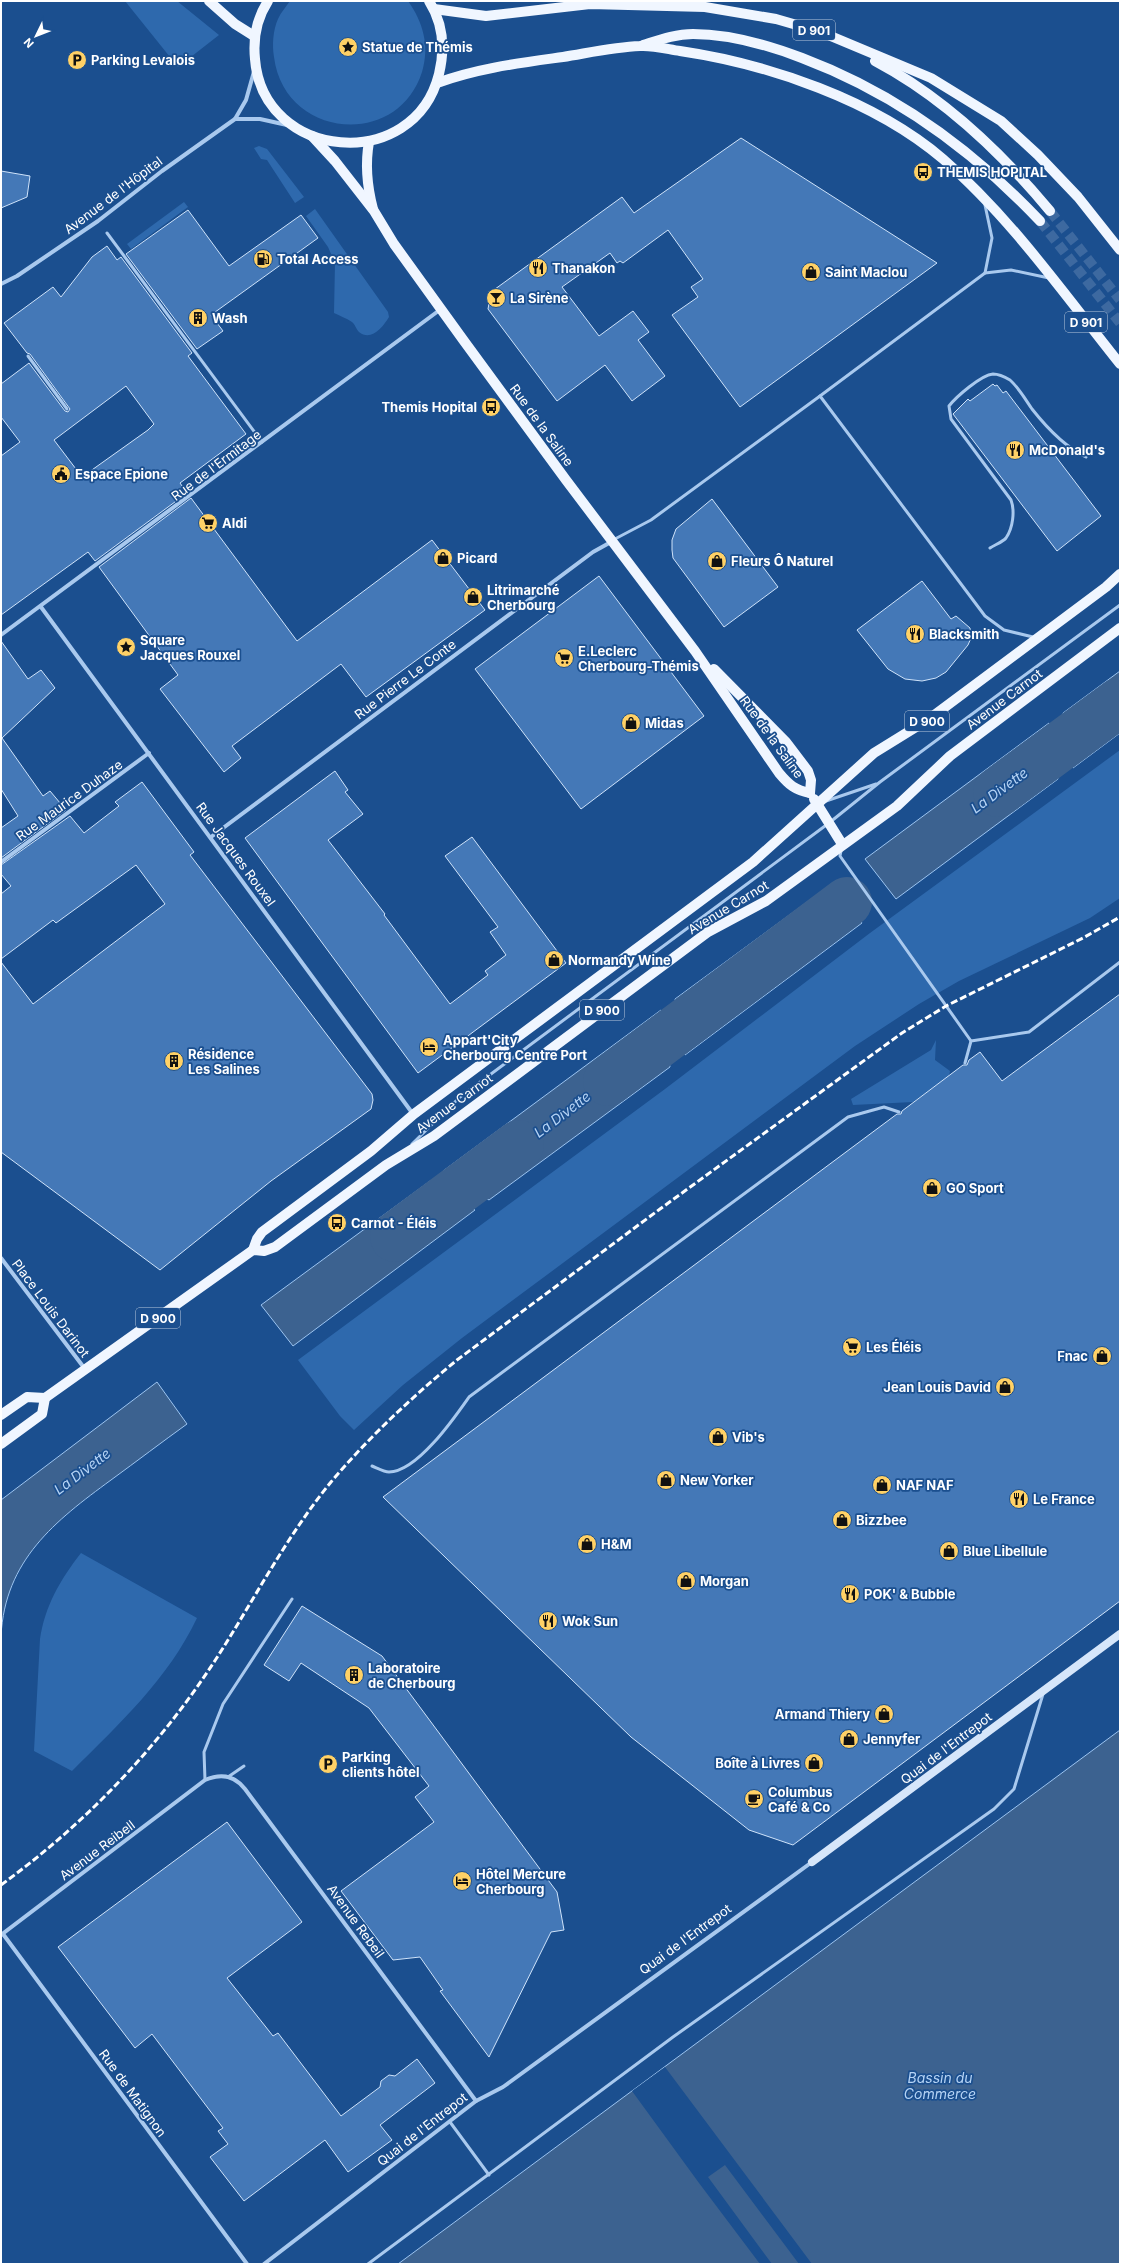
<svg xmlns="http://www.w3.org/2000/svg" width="1121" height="2265" font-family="Inter,sans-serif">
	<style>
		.green { fill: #2e69ad }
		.water { fill: #3c6290; stroke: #9cc4f0 }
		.pier { fill: #1b4f8f }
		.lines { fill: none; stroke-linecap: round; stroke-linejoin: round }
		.river { stroke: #3c6290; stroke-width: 50 }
		.building { fill: #4478b7; stroke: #cfe3fa; fill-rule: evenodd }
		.primary-tunnel { stroke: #3d69a0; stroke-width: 10; stroke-dasharray: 10 5; stroke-linecap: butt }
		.lane { stroke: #a9c9ee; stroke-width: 3 }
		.street { stroke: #a9c9ee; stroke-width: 4 }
		.secondary { stroke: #d6e6fa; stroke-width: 8 }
		.primary { stroke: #f0f6ff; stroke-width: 10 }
		.rail { stroke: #fff; stroke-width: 3; stroke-dasharray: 7 3; stroke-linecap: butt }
		.labels { text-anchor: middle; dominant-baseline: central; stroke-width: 3.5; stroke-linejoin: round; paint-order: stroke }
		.shield { fill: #1b4f8f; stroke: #bbcadd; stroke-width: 1 }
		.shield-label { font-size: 12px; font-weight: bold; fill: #fff }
		.poi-label { font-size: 13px; font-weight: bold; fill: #fff; stroke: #1b4f8f; text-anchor: start }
		.street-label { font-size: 13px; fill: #fff; stroke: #1b4f8f }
		.water-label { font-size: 14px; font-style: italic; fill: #b5d3f5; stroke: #1b4f8f }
	</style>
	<rect width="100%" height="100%" fill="#1b4f8f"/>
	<g class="green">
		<path d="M 125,1 L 177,1 L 219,35 L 178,67 Z"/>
		<path d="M 290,1 L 408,1 C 423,22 430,46 422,72 C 397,150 284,138 274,57 C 272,45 273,30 278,19 C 281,12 286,7 290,1 Z"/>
		<path d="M 259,146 L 267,149 L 304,197 L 295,203 L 267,160 L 261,159 L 254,148 Z"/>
		<path d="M 184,202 L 188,207 L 131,249 L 127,244 Z"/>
		<path d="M 315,209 L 388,312 L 389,317 C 383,327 371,342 359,332 C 356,329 355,324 352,322 C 346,318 340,316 334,313 L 335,263 L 328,247 L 306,216 Z"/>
		<path d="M 1120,750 L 1120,898 L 1090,918 L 959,981 L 919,1004 L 855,1046 L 462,1338 L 403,1385 L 354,1430 L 340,1416 L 298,1360 L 665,1089 L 870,933 Z"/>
		<path d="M 936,1040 L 935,1060 L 950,1071 L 949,1076 L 913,1102 L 853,1105 L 851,1099 L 931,1050 Z"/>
		<path d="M 81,1553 L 197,1618 C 168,1679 120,1723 72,1771 L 34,1751 L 40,1639 C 45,1606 60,1580 81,1553 Z"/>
	</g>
	<g class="water">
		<path d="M 1120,671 L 1120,733 L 1073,768 L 1063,713 Z"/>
		<path d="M 1049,723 L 1058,779 L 896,899 L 865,859 Z"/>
		<path d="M 833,883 L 862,923 L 685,1055 L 675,999 Z"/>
		<path d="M 661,1010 L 670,1067 L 489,1200 L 443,1171 Z"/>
		<path d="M 430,1181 L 475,1210 L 293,1346 L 261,1305 Z"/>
		<path d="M 157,1382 L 187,1424 C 162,1442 137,1461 111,1480 C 55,1521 5,1560 1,1636 L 1,1500 Z"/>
		<path d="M 1120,1730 L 1120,2264 L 398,2264 Z"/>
	</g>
	<path class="pier" d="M 665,2067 L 733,2158 L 812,2264 L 799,2264 L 725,2165 L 708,2177 L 772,2264 L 760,2264 L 699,2183 L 632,2091 Z"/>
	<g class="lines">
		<g class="river">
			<path d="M 998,792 L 1120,702"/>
			<path d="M 608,1081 L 847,902"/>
			<path d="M 395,1237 L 519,1145"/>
		</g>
	</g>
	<g class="building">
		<path d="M 741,138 L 937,263 L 740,407 L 672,315 L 698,297 L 691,287 L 703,279 L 668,230 L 623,263 L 620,261 L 617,263 L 610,253 L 562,287 L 599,336 L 633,311 L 649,332 L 638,340 L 665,376 L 632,401 L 605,365 L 557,401 L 488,309 L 491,292 L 622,197 L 634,213 Z"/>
		<path d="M 1,171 L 30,176 L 27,197 L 1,208 Z"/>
		<path d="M 188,210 L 229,266 L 301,215 L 318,238 L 211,315 L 223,331 L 197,349 L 126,254 Z"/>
		<path d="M 107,246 L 117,260 L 121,257 L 192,353 L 188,356 L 246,434 L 180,483 L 187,493 L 95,561 L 88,552 L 1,615 L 1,456 L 20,442 L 1,417 L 1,384 L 29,363 L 65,411 L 68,412 L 70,409 L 30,354 L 27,353 L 4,323 L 53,287 L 61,297 L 92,257 ZM 126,386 L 154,424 L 148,430 L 82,477 L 54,440 Z"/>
		<path d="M 993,384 L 995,386 L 997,385 L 1003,393 L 1006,391 L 1101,516 L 1057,551 L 953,414 L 968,399 L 970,401 Z"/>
		<path d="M 191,498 L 297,641 L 432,540 L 485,610 L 366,697 L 341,664 L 232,746 L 241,758 L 224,772 L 160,689 L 178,675 L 99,567 Z"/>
		<path d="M 712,499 L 778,587 L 724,627 L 673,558 L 672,550 L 672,540 L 676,529 Z"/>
		<path d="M 599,576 L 704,716 L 581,809 L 475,669 Z"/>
		<path d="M 922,581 L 951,619 L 956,616 L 970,628 L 971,638 L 968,645 L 946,672 L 936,678 L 922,681 L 905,679 L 888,669 L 857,630 Z"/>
		<path d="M 1,641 L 28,679 L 41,670 L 55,688 L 2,738 L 43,796 L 50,791 L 66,810 L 1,858 L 1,828 L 18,816 L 1,789 Z"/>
		<path d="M 335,771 L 348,790 L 345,792 L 363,814 L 328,840 L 385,914 L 384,915 L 450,1004 L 488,975 L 485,971 L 506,955 L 490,932 L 498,927 L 445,856 L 472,837 L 566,963 L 418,1073 L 245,838 Z"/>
		<path d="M 142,782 L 194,852 L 190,855 L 372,1094 L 373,1100 L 371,1109 L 271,1181 L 160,1270 L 1,1152 L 1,962 L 33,1004 L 165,904 L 136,865 L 56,923 L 53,920 L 1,959 L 1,894 L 11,886 L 1,874 L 1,865 L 70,816 L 84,833 L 119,806 L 115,802 Z"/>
		<path d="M 1120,994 L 1120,1601 L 793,1845 L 749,1830 L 631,1737 L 383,1497 L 897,1114 L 901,1114 L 902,1111 L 963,1065 L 967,1065 L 969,1060 L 980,1052 L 1002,1081 Z"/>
		<path d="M 302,1606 L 382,1656 L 557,1892 L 564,1930 L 551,1932 L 489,2057 L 440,1991 L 443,1990 L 420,1957 L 393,1960 L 341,1891 L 434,1822 L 415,1797 L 429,1786 L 369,1708 L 301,1663 L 289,1681 L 264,1665 Z"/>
		<path d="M 227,1822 L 302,1922 L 227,1978 L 273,2036 L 278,2033 L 341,2116 L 380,2087 L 381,2081 L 389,2075 L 395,2076 L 417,2059 L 435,2083 L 380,2125 L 392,2140 L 348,2172 L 325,2140 L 244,2201 L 210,2157 L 228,2144 L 218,2131 L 223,2128 L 152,2034 L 135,2048 L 58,1947 Z"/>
	</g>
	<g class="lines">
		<g class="primary-tunnel">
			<path d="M 1050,211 L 1120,300"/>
			<path d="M 1040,221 L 1120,323"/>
		</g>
		<g class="lane">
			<path d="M 107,233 L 262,442"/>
			<path d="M 985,273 L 992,238 L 985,205"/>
			<path d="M 28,356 L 67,409"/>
			<path d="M 820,396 L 985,273 L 1011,270 L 1049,278"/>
			<path d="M 613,540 L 651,520 L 820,396 L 985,616 L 1004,630 L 1033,637"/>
			<path d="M 990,548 C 994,545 1003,542 1006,538 C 1013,528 1015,511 1011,500 L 951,419 L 949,406 C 956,397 981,375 993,374 C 998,374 1005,377 1010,380 C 1019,388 1025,399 1032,409 C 1047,428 1065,447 1086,457"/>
			<path d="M 826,801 L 876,784"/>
			<path d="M 841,851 L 840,856 L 971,1041"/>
			<path d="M 965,1063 L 971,1041 L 1029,1032 L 1120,962"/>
			<path d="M 412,1144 L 460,1097 L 829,823 L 880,782 L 1120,605"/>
			<path d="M 372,1466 C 377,1468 384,1472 389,1472 C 417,1472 455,1417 469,1397 L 848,1117 L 884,1107 L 899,1112"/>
			<path d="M 228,1777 L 244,1766"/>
			<path d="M 205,1780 L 204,1752 L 223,1704 L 292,1599"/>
			<path d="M 450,2122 L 489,2175"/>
			<path d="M 368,2264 L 673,2037 L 994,1809 L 1014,1789 L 1043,1694"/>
		</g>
		<g class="street">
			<path d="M 235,119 L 260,119 L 287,125"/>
			<path d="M 1,284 L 17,276 L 98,221 L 162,171 L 235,119 L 246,100 L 255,68"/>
			<path d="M 41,607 L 413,1114"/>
			<path d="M 1,635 L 441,309"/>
			<path d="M 211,837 L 593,552 L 611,542"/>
			<path d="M 1,862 L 149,753"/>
			<path d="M 1,1258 L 85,1369"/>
			<path d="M 3,1934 L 247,2264"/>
			<path d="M 1,1935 L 205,1780 C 221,1773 235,1776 245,1789 L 476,2101"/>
			<path d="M 264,2264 L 476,2101 L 503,2087 L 812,1862"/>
		</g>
		<path class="secondary" d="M 812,1862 L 1120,1634"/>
		<g class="primary">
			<path d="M 209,1 L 235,24 L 254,36"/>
			<path d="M 268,1 C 257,18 253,39 255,59 C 263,161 414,174 439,74 C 445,49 443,23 429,1"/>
			<path d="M 434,9 L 486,16 L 590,4 L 705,7 L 776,19 L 821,32 L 931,78 L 1001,121 L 1038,155 L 1078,197 L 1120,250"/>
			<path d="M 643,45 C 659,40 675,34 693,34 C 730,34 768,45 802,58 C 895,93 972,149 1040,221"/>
			<path d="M 875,61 C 943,97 1001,152 1050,211"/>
			<path d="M 437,83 C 478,68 520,63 563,57 C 588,53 614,47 640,46 C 652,45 667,49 680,51 C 768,64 874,100 943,159 C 1011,218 1064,294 1120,364"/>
			<path d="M 312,136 L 335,161 L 374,211 L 394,244 L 464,341 L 566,480 L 695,651 L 779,773 C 789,785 795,790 810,793"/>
			<path d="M 369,142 C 365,164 367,186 373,209"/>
			<path d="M 714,669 L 786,742 L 808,771 L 811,780 L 810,793"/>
			<path d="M 814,799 L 842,844"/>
			<path d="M 253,1250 L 257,1239 L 262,1232 L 371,1151 L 414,1114 L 753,862 L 874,753 L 929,719 L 1106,587 L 1120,574"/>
			<path d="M 1,1415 L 27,1397 L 45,1398 L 253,1250 L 264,1251 L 275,1247 L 386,1165 L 434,1136 L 708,932 L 766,901 L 897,806 L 950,756 L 1120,628"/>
			<path d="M 1,1444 L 42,1414 L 45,1398"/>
		</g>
		<path class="rail" d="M 1,1885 C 86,1823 159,1747 216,1659 C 254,1600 286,1537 331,1482 C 369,1437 412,1397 457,1360 L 660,1209 L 902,1033 L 946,1006 L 1083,938 L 1120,917"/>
	</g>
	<defs>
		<g id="sight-disc" transform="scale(1)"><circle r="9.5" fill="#ffd166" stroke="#1b4f8f"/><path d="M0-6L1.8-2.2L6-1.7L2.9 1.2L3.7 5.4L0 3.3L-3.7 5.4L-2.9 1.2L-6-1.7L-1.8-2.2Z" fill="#111"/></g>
		<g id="parking-disc" transform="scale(1)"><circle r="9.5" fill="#ffd166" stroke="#1b4f8f"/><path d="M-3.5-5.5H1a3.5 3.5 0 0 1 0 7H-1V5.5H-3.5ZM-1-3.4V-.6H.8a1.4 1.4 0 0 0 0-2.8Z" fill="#111"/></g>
		<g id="bus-disc" transform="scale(1)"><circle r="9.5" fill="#ffd166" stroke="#1b4f8f"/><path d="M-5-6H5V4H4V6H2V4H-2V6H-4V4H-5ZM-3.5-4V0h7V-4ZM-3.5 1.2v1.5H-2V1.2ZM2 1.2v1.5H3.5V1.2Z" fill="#111"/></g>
		<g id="fuel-disc" transform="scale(1)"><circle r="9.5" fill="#ffd166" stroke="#1b4f8f"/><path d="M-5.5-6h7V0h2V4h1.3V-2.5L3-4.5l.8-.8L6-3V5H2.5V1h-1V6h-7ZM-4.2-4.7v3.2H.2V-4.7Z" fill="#111"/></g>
		<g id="restaurant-disc" transform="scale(1)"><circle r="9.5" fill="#ffd166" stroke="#1b4f8f"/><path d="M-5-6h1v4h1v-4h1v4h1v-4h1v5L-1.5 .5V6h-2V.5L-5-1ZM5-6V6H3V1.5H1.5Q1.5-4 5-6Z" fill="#111"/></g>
		<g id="shop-disc" transform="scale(1)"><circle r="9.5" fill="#ffd166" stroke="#1b4f8f"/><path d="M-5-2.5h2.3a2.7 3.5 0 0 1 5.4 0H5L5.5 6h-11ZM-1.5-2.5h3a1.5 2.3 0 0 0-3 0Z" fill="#111"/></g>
		<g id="bar-disc" transform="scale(1)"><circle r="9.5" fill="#ffd166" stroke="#1b4f8f"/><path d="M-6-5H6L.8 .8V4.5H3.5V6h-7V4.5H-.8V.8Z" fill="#111"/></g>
		<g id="building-disc" transform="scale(1)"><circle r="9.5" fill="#ffd166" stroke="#1b4f8f"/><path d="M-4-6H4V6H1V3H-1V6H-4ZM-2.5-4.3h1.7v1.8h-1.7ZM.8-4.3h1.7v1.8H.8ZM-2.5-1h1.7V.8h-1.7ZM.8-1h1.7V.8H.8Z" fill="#111"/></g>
		<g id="civic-disc" transform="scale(1)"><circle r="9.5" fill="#ffd166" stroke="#1b4f8f"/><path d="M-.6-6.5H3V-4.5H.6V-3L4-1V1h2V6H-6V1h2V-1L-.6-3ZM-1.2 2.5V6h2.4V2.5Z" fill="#111"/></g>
		<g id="supermarket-disc" transform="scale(1)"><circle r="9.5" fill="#ffd166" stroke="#1b4f8f"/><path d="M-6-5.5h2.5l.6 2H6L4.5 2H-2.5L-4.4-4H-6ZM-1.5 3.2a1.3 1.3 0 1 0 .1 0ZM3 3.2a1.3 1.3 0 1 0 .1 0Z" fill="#111"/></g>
		<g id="hotel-disc" transform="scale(1)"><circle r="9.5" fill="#ffd166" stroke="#1b4f8f"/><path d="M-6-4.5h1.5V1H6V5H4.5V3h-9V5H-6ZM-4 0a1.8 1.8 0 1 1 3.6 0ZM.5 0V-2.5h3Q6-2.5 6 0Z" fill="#111"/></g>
		<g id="cafe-disc" transform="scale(1)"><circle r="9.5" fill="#ffd166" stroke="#1b4f8f"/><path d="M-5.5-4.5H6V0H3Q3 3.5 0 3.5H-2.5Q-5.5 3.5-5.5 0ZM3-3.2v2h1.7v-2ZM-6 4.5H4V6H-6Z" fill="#111"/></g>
	</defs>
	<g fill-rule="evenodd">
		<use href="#sight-disc" x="348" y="47"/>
		<use href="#parking-disc" x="77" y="60"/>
		<use href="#bus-disc" x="923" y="172"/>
		<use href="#fuel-disc" x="263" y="259"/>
		<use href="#restaurant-disc" x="538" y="268"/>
		<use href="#shop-disc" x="811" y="272"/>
		<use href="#bar-disc" x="496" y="298"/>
		<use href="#building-disc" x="198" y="318"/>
		<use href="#bus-disc" x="491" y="407"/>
		<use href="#restaurant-disc" x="1015" y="450"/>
		<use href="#civic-disc" x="61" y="474"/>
		<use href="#supermarket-disc" x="208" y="523"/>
		<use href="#shop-disc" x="443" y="558"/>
		<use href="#shop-disc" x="717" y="561"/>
		<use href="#shop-disc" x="473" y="597"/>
		<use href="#restaurant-disc" x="915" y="634"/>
		<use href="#sight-disc" x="126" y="647"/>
		<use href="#supermarket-disc" x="564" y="658"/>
		<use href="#shop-disc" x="631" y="723"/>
		<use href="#shop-disc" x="554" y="960"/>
		<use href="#hotel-disc" x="429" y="1047"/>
		<use href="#building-disc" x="174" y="1061"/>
		<use href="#shop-disc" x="932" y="1188"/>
		<use href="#bus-disc" x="337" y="1223"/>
		<use href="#supermarket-disc" x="852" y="1347"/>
		<use href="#shop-disc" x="1102" y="1356"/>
		<use href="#shop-disc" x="1005" y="1387"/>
		<use href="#shop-disc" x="718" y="1437"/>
		<use href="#shop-disc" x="666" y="1480"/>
		<use href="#shop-disc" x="882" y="1485"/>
		<use href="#restaurant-disc" x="1019" y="1499"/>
		<use href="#shop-disc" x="842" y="1520"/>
		<use href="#shop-disc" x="587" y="1544"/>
		<use href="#shop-disc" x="949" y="1551"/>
		<use href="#shop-disc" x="686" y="1581"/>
		<use href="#restaurant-disc" x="850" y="1594"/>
		<use href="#restaurant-disc" x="548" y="1621"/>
		<use href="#building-disc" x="354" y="1675"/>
		<use href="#shop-disc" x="884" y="1714"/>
		<use href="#shop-disc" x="849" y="1739"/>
		<use href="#shop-disc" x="814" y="1763"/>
		<use href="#parking-disc" x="328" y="1764"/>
		<use href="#cafe-disc" x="754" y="1799"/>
		<use href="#hotel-disc" x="462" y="1881"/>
	</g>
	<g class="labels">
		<g class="shield">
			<rect x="793" y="20" width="42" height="20" rx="3"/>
			<rect x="1065" y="312" width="42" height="20" rx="3"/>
			<rect x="905" y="711" width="44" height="20" rx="3"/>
			<rect x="580" y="1000" width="44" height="20" rx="3"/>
			<rect x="136" y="1308" width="44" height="20" rx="3"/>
		</g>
		<g class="shield-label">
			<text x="814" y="30">D 901</text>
			<text x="1086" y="322">D 901</text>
			<text x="927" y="721">D 900</text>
			<text x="602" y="1010">D 900</text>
			<text x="158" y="1318">D 900</text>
		</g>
		<g class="poi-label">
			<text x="362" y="47">Statue de Thémis</text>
			<text x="91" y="60">Parking Levalois</text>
			<text x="937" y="172">THEMIS HOPITAL</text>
			<text x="277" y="259">Total Access</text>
			<text x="552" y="268">Thanakon</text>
			<text x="825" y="272">Saint Maclou</text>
			<text x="510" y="298">La Sirène</text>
			<text x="212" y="318">Wash</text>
			<text x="477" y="407" text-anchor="end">Themis Hopital</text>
			<text x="1029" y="450">McDonald's</text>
			<text x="75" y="474">Espace Epione</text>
			<text x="222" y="523">Aldi</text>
			<text x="457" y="558">Picard</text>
			<text x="731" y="561">Fleurs Ô Naturel</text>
			<text x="487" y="590">Litrimarché<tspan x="487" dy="15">Cherbourg</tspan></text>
			<text x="929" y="634">Blacksmith</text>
			<text x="140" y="640">Square<tspan x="140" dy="15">Jacques Rouxel</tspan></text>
			<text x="578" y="651">E.Leclerc<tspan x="578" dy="15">Cherbourg-Thémis</tspan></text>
			<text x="645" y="723">Midas</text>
			<text x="568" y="960">Normandy Wine</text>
			<text x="443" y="1040">Appart'City<tspan x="443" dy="15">Cherbourg Centre Port</tspan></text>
			<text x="188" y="1054">Résidence<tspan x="188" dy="15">Les Salines</tspan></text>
			<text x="946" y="1188">GO Sport</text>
			<text x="351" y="1223">Carnot - Éléis</text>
			<text x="866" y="1347">Les Éléis</text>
			<text x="1088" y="1356" text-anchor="end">Fnac</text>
			<text x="991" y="1387" text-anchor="end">Jean Louis David</text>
			<text x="732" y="1437">Vib's</text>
			<text x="680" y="1480">New Yorker</text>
			<text x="896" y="1485">NAF NAF</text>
			<text x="1033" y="1499">Le France</text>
			<text x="856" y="1520">Bizzbee</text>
			<text x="601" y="1544">H&amp;M</text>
			<text x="963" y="1551">Blue Libellule</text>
			<text x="700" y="1581">Morgan</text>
			<text x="864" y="1594">POK' &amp; Bubble</text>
			<text x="562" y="1621">Wok Sun</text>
			<text x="368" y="1668">Laboratoire<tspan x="368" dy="15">de Cherbourg</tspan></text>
			<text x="870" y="1714" text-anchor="end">Armand Thiery</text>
			<text x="863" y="1739">Jennyfer</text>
			<text x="342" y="1757">Parking<tspan x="342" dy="15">clients hôtel</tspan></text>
			<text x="800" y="1763" text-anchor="end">Boîte à Livres</text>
			<text x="768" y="1792">Columbus<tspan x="768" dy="15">Café &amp; Co</tspan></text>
			<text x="476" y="1874">Hôtel Mercure<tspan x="476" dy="15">Cherbourg</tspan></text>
		</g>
		<g class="street-label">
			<text transform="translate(113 195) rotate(-37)">Avenue de l'Hôpital</text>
			<text transform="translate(542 425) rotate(54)">Rue de la Saline</text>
			<text transform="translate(216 465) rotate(-37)">Rue de l'Ermitage</text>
			<text transform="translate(405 679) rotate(-37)">Rue Pierre Le Conte</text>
			<text transform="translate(1004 699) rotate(-37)">Avenue Carnot</text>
			<text transform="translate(772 737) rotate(54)">Rue de la Saline</text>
			<text transform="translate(69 800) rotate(-36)">Rue Maurice Duhaze</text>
			<text transform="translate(236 854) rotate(54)">Rue Jacques Rouxel</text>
			<text transform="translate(728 907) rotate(-31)">Avenue Carnot</text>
			<text transform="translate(454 1103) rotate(-36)">Avenue Carnot</text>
			<text transform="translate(51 1308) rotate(53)">Place Louis Darinot</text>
			<text transform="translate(946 1748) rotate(-37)">Quai de l'Entrepot</text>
			<text transform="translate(97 1850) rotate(-37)">Avenue Reibell</text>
			<text transform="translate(356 1921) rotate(54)">Avenue Rebeil</text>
			<text transform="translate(685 1939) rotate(-36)">Quai de l'Entrepot</text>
			<text transform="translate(133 2093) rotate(54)">Rue de Matignon</text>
			<text transform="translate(422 2129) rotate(-38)">Quai de l'Entrepot</text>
		</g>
		<g class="water-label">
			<text transform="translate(999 790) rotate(-36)">La Divette</text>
			<text transform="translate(562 1114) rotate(-37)">La Divette</text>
			<text transform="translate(82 1471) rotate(-37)">La Divette</text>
			<text x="940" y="2077">Bassin du<tspan x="940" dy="16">Commerce</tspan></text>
		</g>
	</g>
	<rect width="1121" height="2265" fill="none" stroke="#ffffff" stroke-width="4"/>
	<g transform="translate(36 36) rotate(227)" stroke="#1b4f8f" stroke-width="3" paint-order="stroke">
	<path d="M0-3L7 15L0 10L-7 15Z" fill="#ffffff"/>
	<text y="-6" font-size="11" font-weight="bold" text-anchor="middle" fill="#ffffff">N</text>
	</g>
</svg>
